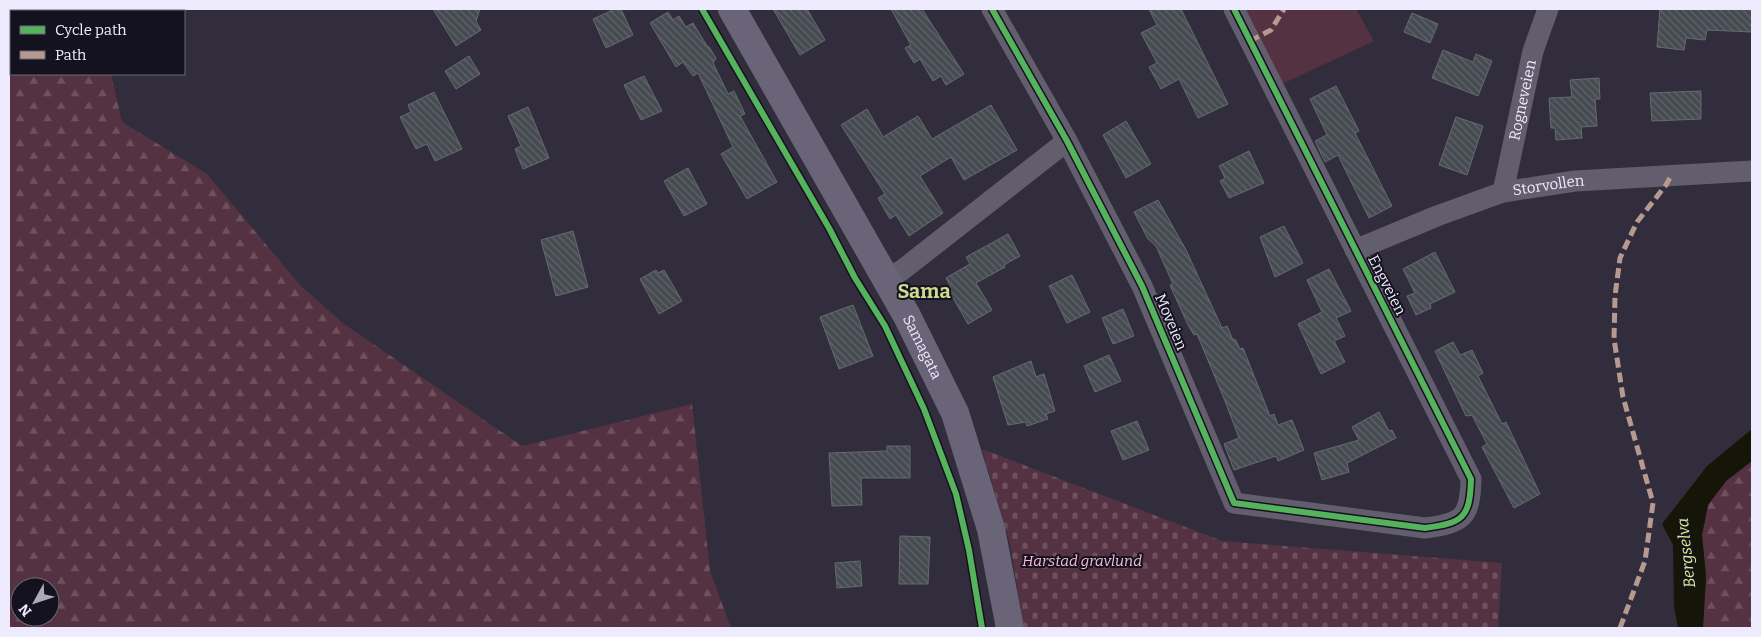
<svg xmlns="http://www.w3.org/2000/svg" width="1761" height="637" font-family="Bitter,serif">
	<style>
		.green { fill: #553242 }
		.forest { fill: url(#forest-firs); fill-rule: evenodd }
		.cemetery { fill: url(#cemetery-stones) }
		.water { fill: #151607 }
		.building { fill: url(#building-back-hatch); stroke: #656b70 }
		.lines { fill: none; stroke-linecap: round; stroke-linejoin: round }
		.street { stroke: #625e6d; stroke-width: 21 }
		.highway { stroke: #6a6479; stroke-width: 28 }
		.quiet { stroke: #b69a8f; stroke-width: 5; stroke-dasharray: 10 5; stroke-linecap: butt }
		.cycleway-casing { stroke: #15121f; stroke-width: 9 }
		.cycleway { stroke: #56b35d; stroke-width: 6 }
		.labels { text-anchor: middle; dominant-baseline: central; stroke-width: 4; stroke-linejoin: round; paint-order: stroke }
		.street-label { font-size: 15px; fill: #efebfe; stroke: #15121f }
		.park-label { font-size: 15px; font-style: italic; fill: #f9bdd2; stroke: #15121f }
		.water-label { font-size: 16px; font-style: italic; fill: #e0ee8d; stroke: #15121f }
		.district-label { font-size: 20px; font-weight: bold; fill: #cfdb8e; stroke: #15121f }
	</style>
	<defs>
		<pattern id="forest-firs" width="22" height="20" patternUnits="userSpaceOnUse" patternTransform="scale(1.25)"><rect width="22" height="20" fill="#553242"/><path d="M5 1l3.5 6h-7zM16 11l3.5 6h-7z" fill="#6e505e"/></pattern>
		<pattern id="cemetery-stones" width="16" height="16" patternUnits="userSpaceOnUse" patternTransform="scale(1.25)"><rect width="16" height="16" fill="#553242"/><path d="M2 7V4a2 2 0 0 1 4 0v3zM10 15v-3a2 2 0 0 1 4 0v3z" fill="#6e505e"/></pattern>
		<pattern id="building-back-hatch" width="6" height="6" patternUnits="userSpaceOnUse" patternTransform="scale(1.25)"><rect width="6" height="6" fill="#464b51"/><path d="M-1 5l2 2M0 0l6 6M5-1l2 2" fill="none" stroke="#61656b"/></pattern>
	</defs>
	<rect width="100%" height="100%" fill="#322d3d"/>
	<path class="green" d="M 1245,9 L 1356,9 L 1374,41 L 1282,84 Z"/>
	<g class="forest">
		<path d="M 9,9 L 97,9 L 98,11 L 11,11 L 11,74 L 111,74 L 122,122 L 207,174 L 300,285 L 344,324 L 522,446 L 692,404 L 710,571 L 731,628 L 9,628 ZM 20,587 L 50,587 L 50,617 L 20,617 Z"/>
		<path d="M 1752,461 L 1752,628 L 1703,628 L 1706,576 L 1702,535 L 1708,505 L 1726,481 Z"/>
	</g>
	<path class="cemetery" d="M 982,449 L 1222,541 L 1502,563 L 1498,628 L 1024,628 L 1010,544 Z"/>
	<path class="water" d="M 1752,429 L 1752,461 L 1726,481 L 1708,505 L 1702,535 L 1706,576 L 1703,628 L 1678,628 L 1674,606 L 1673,545 L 1662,524 L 1707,466 Z"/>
	<g class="building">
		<path d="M 433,9 L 480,9 L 476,21 L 481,30 L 456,46 Z"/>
		<path d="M 615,9 L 621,9 L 633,35 L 606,48 L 593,19 Z"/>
		<path d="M 773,9 L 807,9 L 825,40 L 800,55 Z"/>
		<path d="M 891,9 L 922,9 L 964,74 L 946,85 L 941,76 L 933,81 L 920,59 L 914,63 L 905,48 L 911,45 Z"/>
		<path d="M 1149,9 L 1181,9 L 1228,104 L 1198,118 L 1179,79 L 1161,89 L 1149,67 L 1157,63 L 1141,33 L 1157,25 Z"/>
		<path d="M 1660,9 L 1752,9 L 1752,32 L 1707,30 L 1705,40 L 1686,38 L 1684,50 L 1657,47 Z"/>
		<path d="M 668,12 L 673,20 L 679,16 L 686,27 L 693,23 L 707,46 L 709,47 L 716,58 L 713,63 L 728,94 L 734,91 L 745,114 L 740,116 L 777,182 L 747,199 L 721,154 L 733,147 L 698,73 L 693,76 L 683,62 L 676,67 L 650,23 Z"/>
		<path d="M 1412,13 L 1438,24 L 1430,43 L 1404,32 Z"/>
		<path d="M 1443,50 L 1473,62 L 1476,54 L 1492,61 L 1478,96 L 1432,78 Z"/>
		<path d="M 469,56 L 480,74 L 456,89 L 445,71 Z"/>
		<path d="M 644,76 L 662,111 L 641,120 L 624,85 Z"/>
		<path d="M 1599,78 L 1600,99 L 1595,99 L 1597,126 L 1581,127 L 1582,138 L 1556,140 L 1555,128 L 1551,128 L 1549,98 L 1572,97 L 1570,80 Z"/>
		<path d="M 1336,86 L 1359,131 L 1355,133 L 1392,206 L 1369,218 L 1338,155 L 1325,162 L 1315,141 L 1327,135 L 1310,99 Z"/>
		<path d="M 1701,91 L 1701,119 L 1652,121 L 1650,93 Z"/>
		<path d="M 434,92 L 462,149 L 435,161 L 427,144 L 416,149 L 400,117 L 411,112 L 408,105 Z"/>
		<path d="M 991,105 L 1017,150 L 964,180 L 951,157 L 920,176 L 943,213 L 909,236 L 896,215 L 890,219 L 878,198 L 885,194 L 841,125 L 867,109 L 883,137 L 918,116 L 932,139 Z"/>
		<path d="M 528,107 L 549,158 L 523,169 L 515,149 L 521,146 L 508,116 Z"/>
		<path d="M 1456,117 L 1483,126 L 1467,175 L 1439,165 Z"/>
		<path d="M 1126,121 L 1151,164 L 1126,178 L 1103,135 Z"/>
		<path d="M 1249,151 L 1264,183 L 1229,198 L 1220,181 L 1225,178 L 1219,166 Z"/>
		<path d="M 688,168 L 707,204 L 684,216 L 664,181 Z"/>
		<path d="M 1158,200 L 1186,250 L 1222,328 L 1227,326 L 1233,340 L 1235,339 L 1240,349 L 1243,348 L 1270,416 L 1274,414 L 1278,425 L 1292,420 L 1304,450 L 1278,461 L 1276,456 L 1234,470 L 1224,444 L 1239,438 L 1225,401 L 1197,334 L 1194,335 L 1188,325 L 1170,285 L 1173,284 L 1156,246 L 1148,239 L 1134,212 Z"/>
		<path d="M 1284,226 L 1303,263 L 1275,277 L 1260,237 Z"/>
		<path d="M 573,231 L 588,287 L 556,296 L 541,240 Z"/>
		<path d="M 1008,234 L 1020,256 L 1004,265 L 1005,267 L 976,283 L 992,310 L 968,324 L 948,289 L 951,287 L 946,278 L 970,264 L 966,257 Z"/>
		<path d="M 1435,252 L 1455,292 L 1430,304 L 1431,308 L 1416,315 L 1407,296 L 1415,293 L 1403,269 Z"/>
		<path d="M 1329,269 L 1351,311 L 1336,318 L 1345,336 L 1334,341 L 1345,362 L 1321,374 L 1298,324 L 1322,312 L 1307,280 Z"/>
		<path d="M 656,270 L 658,273 L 664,270 L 682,301 L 659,314 L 640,279 Z"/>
		<path d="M 1072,275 L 1090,312 L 1067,323 L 1049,286 Z"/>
		<path d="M 853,305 L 873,356 L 839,369 L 820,317 Z"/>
		<path d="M 1123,309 L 1134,336 L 1113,344 L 1102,318 Z"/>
		<path d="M 1453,342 L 1460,355 L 1472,350 L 1483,373 L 1478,376 L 1502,424 L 1506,422 L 1540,494 L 1514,508 L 1482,447 L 1487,444 L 1472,415 L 1466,416 L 1435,351 Z"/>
		<path d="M 1109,355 L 1121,381 L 1095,392 L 1084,366 Z"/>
		<path d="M 1031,361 L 1036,377 L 1044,374 L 1055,411 L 1046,414 L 1048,419 L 1027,426 L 1026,422 L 1008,425 L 993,377 Z"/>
		<path d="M 1379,412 L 1389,431 L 1392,430 L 1396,438 L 1347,463 L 1349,472 L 1322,480 L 1314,453 L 1359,440 L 1352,427 Z"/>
		<path d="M 1137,421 L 1149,450 L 1123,460 L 1111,431 Z"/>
		<path d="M 887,446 L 910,446 L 910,478 L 861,478 L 862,505 L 832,506 L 829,453 L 887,451 Z"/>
		<path d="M 900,536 L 930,537 L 928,584 L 899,584 Z"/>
		<path d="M 860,561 L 862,586 L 837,588 L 835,563 Z"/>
	</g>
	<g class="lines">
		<g class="street">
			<path d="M 992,9 L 1067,141 L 1142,286 L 1234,503 L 1425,528 C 1463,523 1470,518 1471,479 L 1234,9"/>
			<path id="s1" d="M 1503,192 L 1533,51 L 1548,9"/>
			<path id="s2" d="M 1355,250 L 1437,216 L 1503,192 L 1575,181 L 1752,171"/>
			<path d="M 885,277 L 901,271 L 1067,141"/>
		</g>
		<path class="highway" id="s3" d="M 732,9 L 907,316 L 955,413 L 991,529 L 1010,628"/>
		<g class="quiet">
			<path d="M 1250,41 L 1271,30 L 1284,9"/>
			<path d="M 1620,628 L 1645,561 L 1653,503 L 1623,397 L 1614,339 L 1615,296 L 1620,258 L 1637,222 L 1666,185 L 1672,174"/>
		</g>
		<g class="cycleway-casing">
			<g id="cycleway">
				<path d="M 702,9 L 829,228 L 855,278 L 885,326 L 924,409 L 956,494 L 969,550 L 982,628"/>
				<path d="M 992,9 L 1067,141 L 1142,286 L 1234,503 L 1425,528 C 1463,523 1470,518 1471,479 L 1234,9"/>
			</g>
		</g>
		<use href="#cycleway" class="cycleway"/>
	</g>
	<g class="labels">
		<g class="street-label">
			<text stroke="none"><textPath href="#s1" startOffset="94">Rogneveien</textPath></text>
			<text stroke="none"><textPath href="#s2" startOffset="205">Storvollen</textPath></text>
			<text transform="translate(1387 285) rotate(63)">Engveien</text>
			<text transform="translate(1171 322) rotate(67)">Moveien</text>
			<text stroke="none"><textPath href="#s3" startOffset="388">Samagata</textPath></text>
		</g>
		<g class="park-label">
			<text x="1082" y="561">Harstad gravlund</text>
		</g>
		<g class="water-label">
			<text transform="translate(1686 553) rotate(-96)">Bergselva</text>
		</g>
		<g class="district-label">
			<text x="924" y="291">Sama</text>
		</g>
	</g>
	<rect width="1761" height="637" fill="none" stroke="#efebfe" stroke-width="20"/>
	<rect x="10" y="10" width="175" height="65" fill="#15121f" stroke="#6c6978"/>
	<rect x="20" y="26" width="25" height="8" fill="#56b35d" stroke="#6c6978"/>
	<text x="55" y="35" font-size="15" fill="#efebfe">Cycle path</text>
	<rect x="20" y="51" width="25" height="8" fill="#b69a8f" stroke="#6c6978"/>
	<text x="55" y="60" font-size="15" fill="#efebfe">Path</text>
	<g transform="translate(35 602) rotate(230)"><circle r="24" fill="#15121f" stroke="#6c6978"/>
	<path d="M0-4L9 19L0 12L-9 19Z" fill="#ada8ba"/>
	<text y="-8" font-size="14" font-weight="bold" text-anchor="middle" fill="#efebfe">N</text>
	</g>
</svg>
